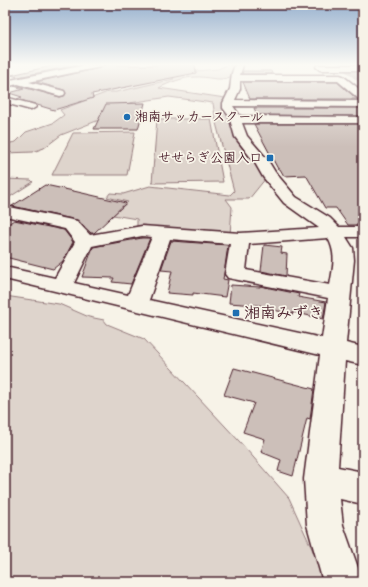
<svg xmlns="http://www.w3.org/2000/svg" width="368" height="587" font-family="Caveat,'Klee One',sans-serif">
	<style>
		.green { fill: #ded4cc; stroke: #947a7c }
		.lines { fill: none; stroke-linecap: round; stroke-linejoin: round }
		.river { fill: #bcaaa7; fill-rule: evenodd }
		.building { fill: #ccbfb9; stroke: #4a1f2b }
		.minor-casing { stroke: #4a1f2b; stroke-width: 3 }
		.minor { fill: #f7f3e8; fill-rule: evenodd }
		.poi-dot { fill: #1f6fb2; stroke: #f7f3e8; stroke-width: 1.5 }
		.labels { text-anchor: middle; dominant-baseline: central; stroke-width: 3.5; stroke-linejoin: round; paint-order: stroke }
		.far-poi-label { font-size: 13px; font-weight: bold; fill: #4a1f2b; stroke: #f7f3e8; text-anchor: start }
		.poi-label { font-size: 16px; font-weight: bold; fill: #4a1f2b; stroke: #f7f3e8; text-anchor: start }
	</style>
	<rect width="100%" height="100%" fill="#f7f3e8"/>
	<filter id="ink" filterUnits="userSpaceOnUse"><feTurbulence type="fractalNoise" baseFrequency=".025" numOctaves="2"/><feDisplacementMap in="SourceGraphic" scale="8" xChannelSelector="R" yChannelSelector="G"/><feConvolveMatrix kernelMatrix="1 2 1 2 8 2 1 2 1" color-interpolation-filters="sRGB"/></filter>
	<g filter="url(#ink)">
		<g class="green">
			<path d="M 227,65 L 234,65 L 230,77 C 218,82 208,76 195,77 C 184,77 168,83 159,88 L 225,98 L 223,101 L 224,108 L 230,115 L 234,137 L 259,164 L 266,178 L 249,199 L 226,199 L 232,207 L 230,235 L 137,226 L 137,219 L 113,215 L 128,202 L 107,197 L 110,193 L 123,194 L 150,186 L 230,195 L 234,191 L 216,123 L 213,103 L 169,97 L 129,103 L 99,120 L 61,135 L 44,148 L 33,152 L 5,153 L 5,144 L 16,142 L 26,132 L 53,123 L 64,115 L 60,110 L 65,108 L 108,92 L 116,92 L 174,79 L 164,74 L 218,69 Z"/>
			<path d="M 157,119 L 211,119 L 223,182 L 152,183 Z"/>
			<path d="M 135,132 L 127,175 L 52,175 L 73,133 Z"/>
			<path d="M 5,179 L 31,180 L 33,182 L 5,200 Z"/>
			<path d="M 5,296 L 59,304 L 89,317 L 104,320 L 107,324 L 144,339 L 239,441 L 289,498 L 327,582 L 5,582 Z"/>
		</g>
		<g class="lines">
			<path class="river" d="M 337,65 L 354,65 L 363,71 L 363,83 L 358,81 Z"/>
		</g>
		<g class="building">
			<path d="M 56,65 L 77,65 L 18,77 L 11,75 Z"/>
			<path d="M 105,65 L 195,65 L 196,73 L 92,94 L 93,98 L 54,110 L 17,99 L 22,97 L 9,93 L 24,89 L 14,86 L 18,86 L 60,97 L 64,96 L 66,94 L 64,90 L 36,82 L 100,68 Z"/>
			<path d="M 243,71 L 271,71 L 272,74 L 242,74 Z"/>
			<path d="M 243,82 L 337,82 L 357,99 L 250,99 Z"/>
			<path d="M 145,103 L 138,129 L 94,129 L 106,104 Z"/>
			<path d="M 254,108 L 361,108 L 363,111 L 363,116 L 257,115 Z"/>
			<path d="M 254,124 L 363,124 L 363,225 L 348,225 L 336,208 L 325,208 L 306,175 L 284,176 L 280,169 L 278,169 Z"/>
			<path d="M 45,185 L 69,190 L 126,203 L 94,233 L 91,233 L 77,220 L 12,206 Z"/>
			<path d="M 14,220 L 64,230 L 73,242 L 63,261 L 53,269 L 5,257 L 5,226 Z"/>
			<path d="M 142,238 L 150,238 L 131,284 L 112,282 L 114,278 L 82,277 L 93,247 Z"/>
			<path d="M 171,241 L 228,245 L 224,274 L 223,279 L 228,280 L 225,297 L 193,293 L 193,295 L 167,293 L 172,271 L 161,270 Z"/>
			<path d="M 264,245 L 282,247 L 281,253 L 287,254 L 286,276 L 261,271 Z"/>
			<path d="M 231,285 L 260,287 L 260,286 L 299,294 L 298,297 L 326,302 L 323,319 L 293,312 L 293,314 L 268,309 L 269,306 L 229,303 Z"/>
			<path d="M 234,368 L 314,389 L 310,419 L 307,418 L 293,476 L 278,471 L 281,460 L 261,452 L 265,439 L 243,432 L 254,403 L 224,395 Z"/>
		</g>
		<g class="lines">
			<g class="minor-casing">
				<g id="minor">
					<path d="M 86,65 L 104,65 L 100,67 L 29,82 L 64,91 L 65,93 L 64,95 L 60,96 L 18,84 L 5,87 L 5,81 Z"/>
					<path d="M 235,65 L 243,65 L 240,75 L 340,75 L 343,76 L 363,92 L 363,100 L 359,99 L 338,81 L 240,81 L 240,89 L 235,100 L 363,101 L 363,107 L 233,106 L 240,116 L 363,117 L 363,123 L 242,123 L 247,136 L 267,159 L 275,172 L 296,197 L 330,218 L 339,227 L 363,227 L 363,237 L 346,237 L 353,248 L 354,260 L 346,343 L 363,347 L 363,365 L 345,361 L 338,467 L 363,472 L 363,504 L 340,499 L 343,525 L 363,582 L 323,582 L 307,525 L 304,479 L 320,355 L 5,279 L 5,267 L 55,278 L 75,242 L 65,229 L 5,216 L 5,206 L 77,221 L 90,235 L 142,226 L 240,233 L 319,228 L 284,203 L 263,177 L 255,163 L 235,137 L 229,116 L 223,108 L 223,103 L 230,89 L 232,73 ZM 142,236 L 152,237 L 128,295 L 74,283 L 92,246 ZM 328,238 C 337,255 333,267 330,285 L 246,270 L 249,244 ZM 170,239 L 230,244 L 225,274 L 228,278 L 328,298 L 322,338 L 149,300 Z"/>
					<path d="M 317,65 L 363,65 L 363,70 L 320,70 L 316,67 Z"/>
					<path d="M 5,97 L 35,105 L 36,107 L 31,110 L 5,103 Z"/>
				</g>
			</g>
			<use href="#minor" class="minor"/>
		</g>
	</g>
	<linearGradient id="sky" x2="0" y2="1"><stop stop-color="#96b0ce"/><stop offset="0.44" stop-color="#fbfaf5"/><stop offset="1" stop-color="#fbfaf5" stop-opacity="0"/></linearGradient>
	<rect width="368" height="147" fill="url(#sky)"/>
	<g class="poi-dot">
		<circle cx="127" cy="117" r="4"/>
		<rect x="266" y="154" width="8" height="8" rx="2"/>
		<rect x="232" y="309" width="8" height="8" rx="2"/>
	</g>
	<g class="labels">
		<g class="far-poi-label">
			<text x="135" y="117">湘南サッカースクール</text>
			<text x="262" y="158" text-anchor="end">せせらぎ公園入口</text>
		</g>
		<g class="poi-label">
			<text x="244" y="313">湘南みずき</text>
		</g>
	</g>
	<rect width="368" height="587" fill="none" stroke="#f7f3e8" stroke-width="20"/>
	<rect x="10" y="10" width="348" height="567" fill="none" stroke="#4a1f2b" stroke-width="1.5" filter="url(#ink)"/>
</svg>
